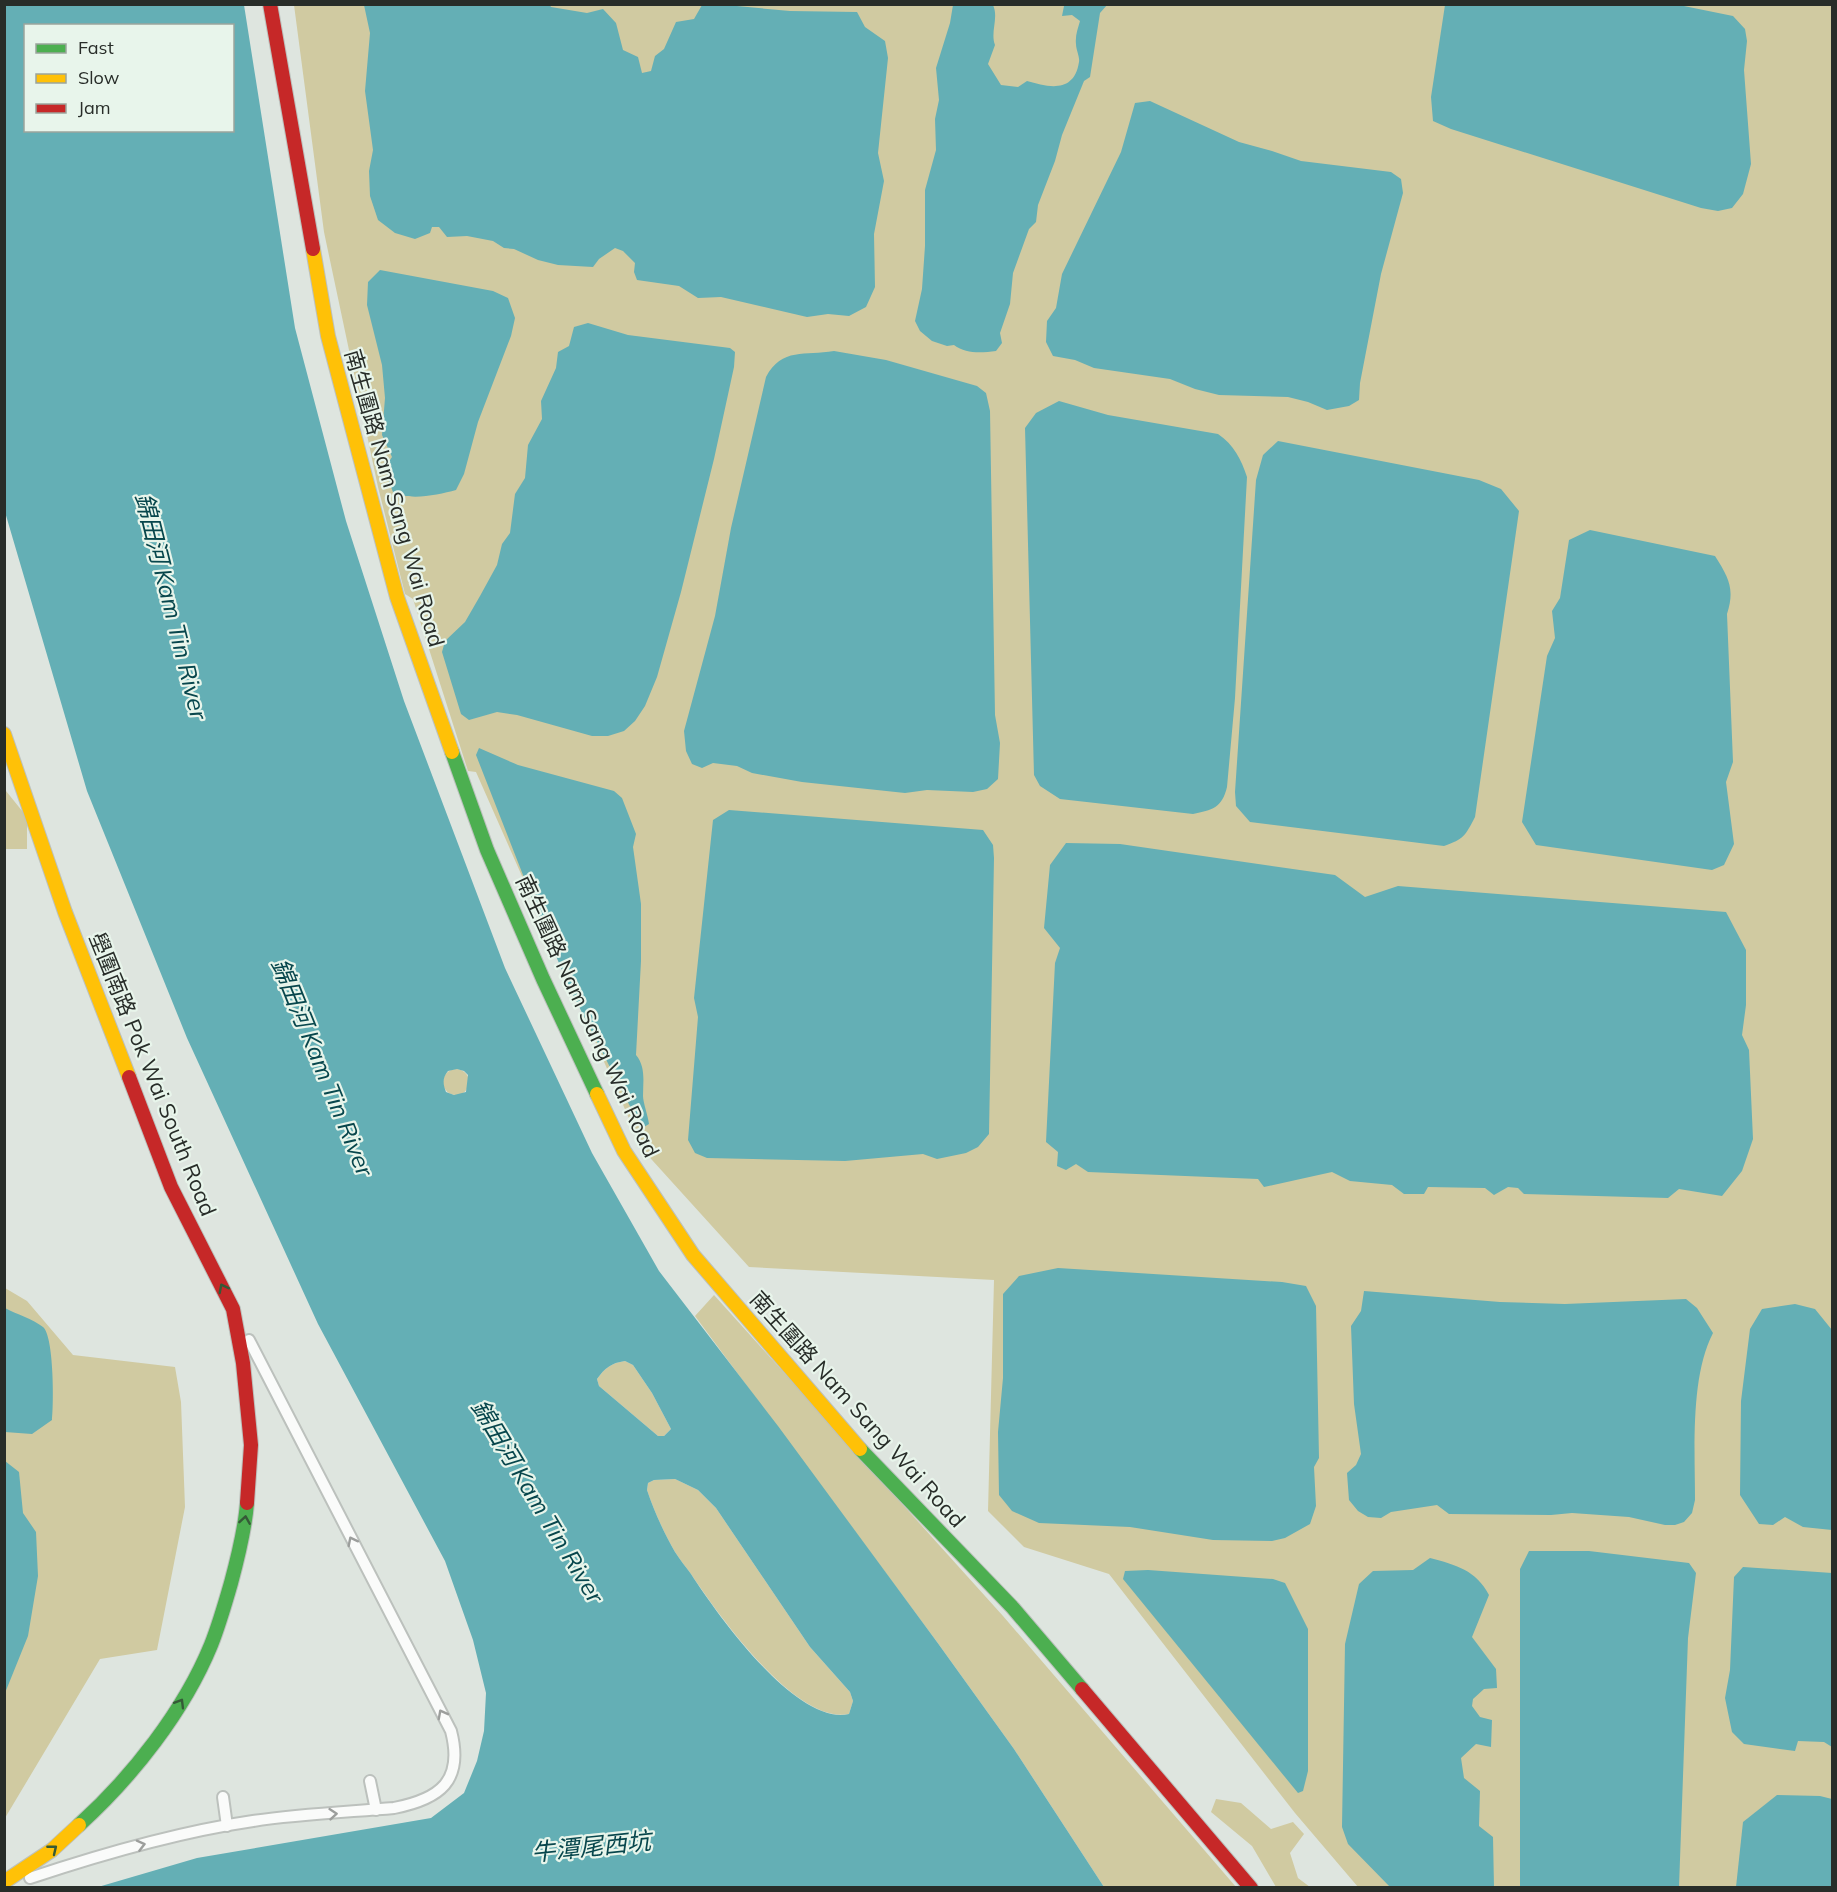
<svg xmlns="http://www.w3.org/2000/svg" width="1837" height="1892" font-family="Mulish,'Noto Sans TC',sans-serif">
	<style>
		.green { fill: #d0caa1 }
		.water { fill: #64afb5; fill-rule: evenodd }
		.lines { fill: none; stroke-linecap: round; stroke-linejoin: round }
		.lane-casing { stroke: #bcc1bd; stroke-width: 14 }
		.fast-casing { stroke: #bcc1bd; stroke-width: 16 }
		.slow-casing { stroke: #bcc1bd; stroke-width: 16 }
		.jam-casing { stroke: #bcc1bd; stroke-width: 16 }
		.lane { stroke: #fafbfa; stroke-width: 10 }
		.fast { stroke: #4caf50; stroke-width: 14 }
		.slow { stroke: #ffc107; stroke-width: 14 }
		.jam { stroke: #c62828; stroke-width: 14 }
		.oneway { stroke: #355a37 }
		.oneway2 { stroke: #9c9e9c }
		.labels { text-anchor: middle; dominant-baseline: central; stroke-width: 4.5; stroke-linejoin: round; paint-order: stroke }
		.street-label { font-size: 22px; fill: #282d29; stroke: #e8f5eb }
		.water-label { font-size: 24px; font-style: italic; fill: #07464c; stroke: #e8f5eb }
	</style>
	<rect width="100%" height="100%" fill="#dee5df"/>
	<g class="green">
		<path d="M 294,5 L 1832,5 L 1832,1887 L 1358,1887 L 1295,1813 L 1109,1574 L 1024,1547 L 988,1511 L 994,1280 L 749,1267 L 643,1150 L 476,772 L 468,771 L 413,599 L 405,594 L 378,487 L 324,232 Z"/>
		<path d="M 4,766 L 6,791 L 27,817 L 27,849 L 5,849 Z"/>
		<circle cx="456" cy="1082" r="13"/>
		<path d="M 5,1288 L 27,1301 L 73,1355 L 175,1367 L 181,1402 L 185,1507 L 157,1650 L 100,1659 L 5,1818 Z"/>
		<path d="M 714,1295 L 1003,1616 L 1236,1887 L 1104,1887 L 1014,1749 L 937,1642 L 695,1316 Z"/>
		<path d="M 625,1361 L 633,1365 L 652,1393 L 671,1429 L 664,1436 L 658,1436 L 599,1386 L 597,1379 C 605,1368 611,1363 625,1361 Z"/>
		<path d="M 675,1479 L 698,1490 L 716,1508 L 810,1647 L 850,1692 L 853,1701 L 849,1714 C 796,1725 718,1614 691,1574 C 686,1567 680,1560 675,1552 C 664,1533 654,1511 647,1490 L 648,1483 L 654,1480 Z"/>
		<path d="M 1216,1799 L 1241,1803 L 1271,1829 L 1293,1822 L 1304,1834 L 1290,1853 L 1298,1878 L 1310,1887 L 1276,1887 L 1252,1846 L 1211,1812 Z"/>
	</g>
	<g class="water">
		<path d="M 5,4 L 244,5 L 295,328 L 346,521 L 404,701 L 505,968 L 592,1153 L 659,1271 L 778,1426 L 937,1642 L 1014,1749 L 1104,1887 L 98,1887 L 197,1858 L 431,1818 L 464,1793 L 477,1761 L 484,1731 L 486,1693 L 473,1640 L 445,1561 L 318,1324 L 187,1038 L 87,791 L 5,512 ZM 26,26 L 232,26 L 232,130 L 26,130 ZM 457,1069 L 464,1071 L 468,1075 L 466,1092 L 454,1095 L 446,1092 C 443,1084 442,1078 448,1071 ZM 625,1361 L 633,1365 L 652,1393 L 671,1429 L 664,1436 L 658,1436 L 599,1386 L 597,1379 C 605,1368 611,1363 625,1361 ZM 675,1479 L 698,1490 L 716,1508 L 810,1647 L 850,1692 L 853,1701 L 849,1714 C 796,1726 717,1614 691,1574 C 686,1567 680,1560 675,1552 C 664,1533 654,1511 647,1490 L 648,1483 L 654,1480 Z"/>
		<path d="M 549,4 L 551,7 L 587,13 L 603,9 L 616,23 L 623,50 L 638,57 L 642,73 L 651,71 L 655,56 L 664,49 L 676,22 L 694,19 L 702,5 L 726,5 L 790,11 L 857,12 L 865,27 L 885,41 L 888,58 L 878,153 L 884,181 L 874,234 L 875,287 L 866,307 L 849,316 L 828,314 L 807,317 L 721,297 L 698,298 L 679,286 L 637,280 L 634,272 L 635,263 L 623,251 L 615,248 L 599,259 L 593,267 L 558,265 L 538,260 L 514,249 L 504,248 L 493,241 L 467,236 L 447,237 L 439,227 L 432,227 L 430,233 L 415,239 L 395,233 L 378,220 L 370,196 L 369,171 L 373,150 L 365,91 L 370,33 L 364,5 Z"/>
		<path d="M 953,5 L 993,5 C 999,18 990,32 995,45 L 988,64 L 1001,85 L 1018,87 L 1027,81 C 1048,87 1074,94 1079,62 C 1080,57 1076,50 1076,44 C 1075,36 1078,28 1080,21 L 1072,15 L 1062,16 L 1064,6 L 1061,5 L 1107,5 L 1100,13 L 1090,77 L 1084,81 L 1062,135 L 1055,161 L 1038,205 L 1036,222 L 1029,229 L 1013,273 L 1010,304 L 1000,333 L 1002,343 L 996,351 C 981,353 966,354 954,345 L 947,346 L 932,341 L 920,331 L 915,321 L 922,289 L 925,246 L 925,190 L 936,150 L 935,119 L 939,100 L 936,68 L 950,23 Z"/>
		<path d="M 1445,5 L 1674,4 L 1733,16 L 1745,29 L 1747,41 L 1744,70 L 1751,164 L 1743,194 L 1732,208 L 1718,211 L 1701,208 L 1451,129 L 1433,121 L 1431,97 Z"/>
		<path d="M 1150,101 L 1239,142 L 1272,151 L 1301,161 L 1391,172 L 1401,179 L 1403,193 L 1381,274 L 1360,383 L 1359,400 L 1349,406 L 1327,410 L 1308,402 L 1288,397 L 1219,395 L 1195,389 L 1170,379 L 1094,368 L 1075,360 L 1053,356 L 1046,342 L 1047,321 L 1056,308 L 1062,274 L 1121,152 L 1135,103 Z"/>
		<path d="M 380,270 L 493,291 L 508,298 L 515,318 L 511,336 L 478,422 L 464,474 L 456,490 C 438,495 409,501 393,492 C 388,478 383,469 392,457 L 382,435 L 385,398 L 382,365 L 367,305 L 368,282 Z"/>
		<path d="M 588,323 L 628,335 L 730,348 L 735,352 L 734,367 L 714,459 L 681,592 L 657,677 L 645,706 L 635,721 L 624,731 L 608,736 L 592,736 L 517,715 L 497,712 L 469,720 L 461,714 L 442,652 L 445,641 L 465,622 L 480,596 L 497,565 L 502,544 L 510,533 L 515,494 L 525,478 L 528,445 L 542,419 L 541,401 L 556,368 L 558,352 L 569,346 L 574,327 Z"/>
		<path d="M 834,351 L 886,360 L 977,386 L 986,393 L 990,411 L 995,715 L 1000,743 L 998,779 L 987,789 L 973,792 L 927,790 L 905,793 L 802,782 L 752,773 L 737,766 L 713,763 L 702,768 L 692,764 L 686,751 L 684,731 L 715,616 L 731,528 L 766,377 C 782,347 805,356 834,351 Z"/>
		<path d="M 1059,401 L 1108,415 L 1218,434 C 1234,445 1241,459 1247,477 L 1235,698 L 1227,787 C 1222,808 1212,810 1193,814 L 1060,799 L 1040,786 L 1034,775 L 1025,428 L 1036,413 Z"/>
		<path d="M 1278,441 L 1479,480 L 1501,489 L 1519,511 L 1475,817 C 1465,836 1464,839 1444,846 L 1250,822 L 1236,806 L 1235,792 L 1256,480 L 1263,455 Z"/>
		<path d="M 1590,530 L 1715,556 C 1729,578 1735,589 1727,614 L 1733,762 L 1726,782 L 1734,844 L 1724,865 L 1712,870 L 1536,845 L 1522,822 L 1547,656 L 1555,638 L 1552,611 L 1560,598 L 1569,540 Z"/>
		<path d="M 479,748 L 518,765 L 614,791 L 622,798 L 636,834 L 633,847 L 641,904 L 641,961 L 636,1055 C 646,1067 643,1082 643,1096 C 643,1102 648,1116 649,1124 L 644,1127 L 636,1118 L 571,991 L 543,926 L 476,755 Z"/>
		<path d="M 729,810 L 983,830 L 993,845 L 994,858 L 989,1134 L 978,1147 L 966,1153 L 937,1159 L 923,1154 L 845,1161 L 707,1158 L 695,1153 L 688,1140 L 698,1017 L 694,998 L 713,820 Z"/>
		<path d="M 1066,843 L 1120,844 L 1335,875 L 1365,897 L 1398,886 L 1726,912 L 1746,950 L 1746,1005 L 1742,1035 L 1749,1050 L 1753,1139 L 1742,1171 L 1722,1196 L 1679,1189 L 1668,1198 L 1524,1194 L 1518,1188 L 1508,1187 L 1494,1195 L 1485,1188 L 1428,1187 L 1424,1194 L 1404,1194 L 1392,1185 L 1350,1181 L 1332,1172 L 1264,1187 L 1258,1179 L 1088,1172 L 1076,1164 L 1066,1170 L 1057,1166 L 1058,1152 L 1046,1142 L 1055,963 L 1060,948 L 1044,928 L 1050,865 Z"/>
		<path d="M 1058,1268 L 1282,1282 L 1306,1286 L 1316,1306 L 1319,1458 L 1314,1467 L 1316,1506 L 1310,1524 L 1285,1538 L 1272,1541 L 1213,1540 L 1130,1527 L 1039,1523 L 1012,1511 L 999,1495 L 998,1432 L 1003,1378 L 1003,1294 L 1019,1276 Z"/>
		<path d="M 1364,1291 L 1500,1302 L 1565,1304 L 1686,1299 L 1697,1308 L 1713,1333 C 1690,1377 1695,1451 1695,1500 L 1692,1513 L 1684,1522 L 1675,1525 L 1665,1525 L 1629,1517 L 1572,1513 L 1551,1515 L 1449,1514 L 1437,1505 L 1391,1512 L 1381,1518 L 1368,1517 L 1358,1511 L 1349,1500 L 1347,1473 L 1356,1465 L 1361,1454 L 1354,1404 L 1351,1326 L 1361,1311 Z"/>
		<path d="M 1795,1304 L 1815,1309 L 1832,1330 L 1832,1530 L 1803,1527 L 1785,1517 L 1773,1525 L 1759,1524 L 1740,1495 L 1741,1401 L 1750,1329 L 1762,1309 Z"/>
		<path d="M 5,1308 C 16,1314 33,1319 43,1327 C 54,1336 54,1405 52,1420 L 32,1434 L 5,1432 Z"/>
		<path d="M 5,1461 L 19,1472 L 23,1513 L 36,1532 L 38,1576 L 28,1636 L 5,1693 Z"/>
		<path d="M 1529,1551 L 1589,1551 L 1689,1563 L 1696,1573 L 1688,1638 L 1679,1887 L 1520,1887 L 1520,1569 Z"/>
		<path d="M 1430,1558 C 1456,1565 1476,1570 1489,1595 L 1472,1637 L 1496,1669 L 1497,1688 L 1484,1689 L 1473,1699 L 1472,1706 L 1480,1717 L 1492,1720 L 1491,1747 L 1476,1744 L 1461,1758 L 1464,1778 L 1480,1791 L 1479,1826 L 1493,1837 L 1494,1887 L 1390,1887 L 1348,1844 L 1342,1827 L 1345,1644 L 1359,1584 L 1373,1571 L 1413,1570 Z"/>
		<path d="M 1743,1567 L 1832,1573 L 1832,1747 L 1824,1742 L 1798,1741 L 1795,1751 L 1744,1744 L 1732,1732 L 1725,1698 L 1730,1670 L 1734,1577 Z"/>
		<path d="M 1148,1570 L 1273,1579 L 1285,1583 L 1308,1629 L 1308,1771 L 1303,1791 L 1298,1793 L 1123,1579 L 1125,1571 Z"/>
		<path d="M 1777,1795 L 1820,1796 L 1832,1799 L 1832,1887 L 1736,1887 L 1743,1822 Z"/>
	</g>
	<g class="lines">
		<g class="lane-casing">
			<g id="lane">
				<path d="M 370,1781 L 376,1810"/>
				<path d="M 223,1797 L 227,1826"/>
				<path d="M 30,1878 C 102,1854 177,1832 253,1821 C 299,1814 347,1812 394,1808 C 440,1799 464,1781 451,1731 L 249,1340"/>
			</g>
		</g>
		<g class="fast-casing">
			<g id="fast">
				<path d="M 452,752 L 487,850 L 543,979 L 597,1094"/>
				<path d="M 860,1449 L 1013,1608 L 1082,1689"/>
				<path d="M 79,1825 C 132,1777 184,1711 211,1645 C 219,1625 225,1604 231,1583 C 238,1557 245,1530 247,1503"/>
			</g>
		</g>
		<g class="slow-casing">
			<g id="slow">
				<path d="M 313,249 L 328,336 L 397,597 L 452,752"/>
				<path d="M 4,734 L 65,912 L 129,1077"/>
				<path d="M 597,1094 L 624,1151 L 693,1255 L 860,1449"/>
				<path d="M 4,1882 L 52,1850 L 79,1825"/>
			</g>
		</g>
		<g class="jam-casing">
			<g id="jam">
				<path d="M 270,4 L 313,249"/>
				<path d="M 129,1077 L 171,1187 L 233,1309 L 243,1363 L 251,1445 L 247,1503"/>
				<path d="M 1082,1689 L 1251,1888"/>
			</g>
		</g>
		<use href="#lane" class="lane"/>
		<use href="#fast" class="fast"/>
		<use href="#slow" class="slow"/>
		<use href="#jam" class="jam"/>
	</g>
	<defs><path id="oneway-chevron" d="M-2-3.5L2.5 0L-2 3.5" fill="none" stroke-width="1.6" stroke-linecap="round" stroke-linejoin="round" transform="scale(1.5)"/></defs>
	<g class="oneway">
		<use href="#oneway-chevron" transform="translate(223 1288) rotate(-117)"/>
		<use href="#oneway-chevron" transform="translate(245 1520) rotate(-81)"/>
		<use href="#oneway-chevron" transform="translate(180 1703) rotate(-59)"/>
		<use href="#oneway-chevron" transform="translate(53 1849) rotate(-39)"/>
	</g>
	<g class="oneway2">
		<use href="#oneway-chevron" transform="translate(352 1541) rotate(-117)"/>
		<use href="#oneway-chevron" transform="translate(442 1714) rotate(-118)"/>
		<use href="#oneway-chevron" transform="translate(333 1814) rotate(-5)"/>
		<use href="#oneway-chevron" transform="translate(141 1845) rotate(-14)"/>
	</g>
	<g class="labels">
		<g class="street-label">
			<text transform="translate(395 498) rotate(74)">南生圍路 Nam Sang Wai Road</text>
			<text transform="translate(588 1016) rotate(65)">南生圍路 Nam Sang Wai Road</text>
			<text transform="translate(153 1074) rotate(68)">壆圍南路 Pok Wai South Road</text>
			<text transform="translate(858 1409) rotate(48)">南生圍路 Nam Sang Wai Road</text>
		</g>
		<g class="water-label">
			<text transform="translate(172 606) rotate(76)">錦田河 Kam Tin River</text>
			<text transform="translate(323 1067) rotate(68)">錦田河 Kam Tin River</text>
			<text transform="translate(538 1501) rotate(59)">錦田河 Kam Tin River</text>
			<text transform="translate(591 1846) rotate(-6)">牛潭尾西坑</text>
		</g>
	</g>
	<rect width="1837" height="1892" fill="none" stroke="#282d29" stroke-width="12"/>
	<rect x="24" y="24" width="210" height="108" fill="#e8f5eb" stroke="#9ba59d" stroke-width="1.5"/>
	<rect x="36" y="44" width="30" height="9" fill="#4caf50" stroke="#9ba59d" stroke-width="1.5"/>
	<text x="78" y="54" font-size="18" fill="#282d29">Fast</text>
	<rect x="36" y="74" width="30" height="9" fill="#ffc107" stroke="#9ba59d" stroke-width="1.5"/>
	<text x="78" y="84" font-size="18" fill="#282d29">Slow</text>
	<rect x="36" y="104" width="30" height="9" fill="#c62828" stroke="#9ba59d" stroke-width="1.5"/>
	<text x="78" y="114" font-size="18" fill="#282d29">Jam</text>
</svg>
